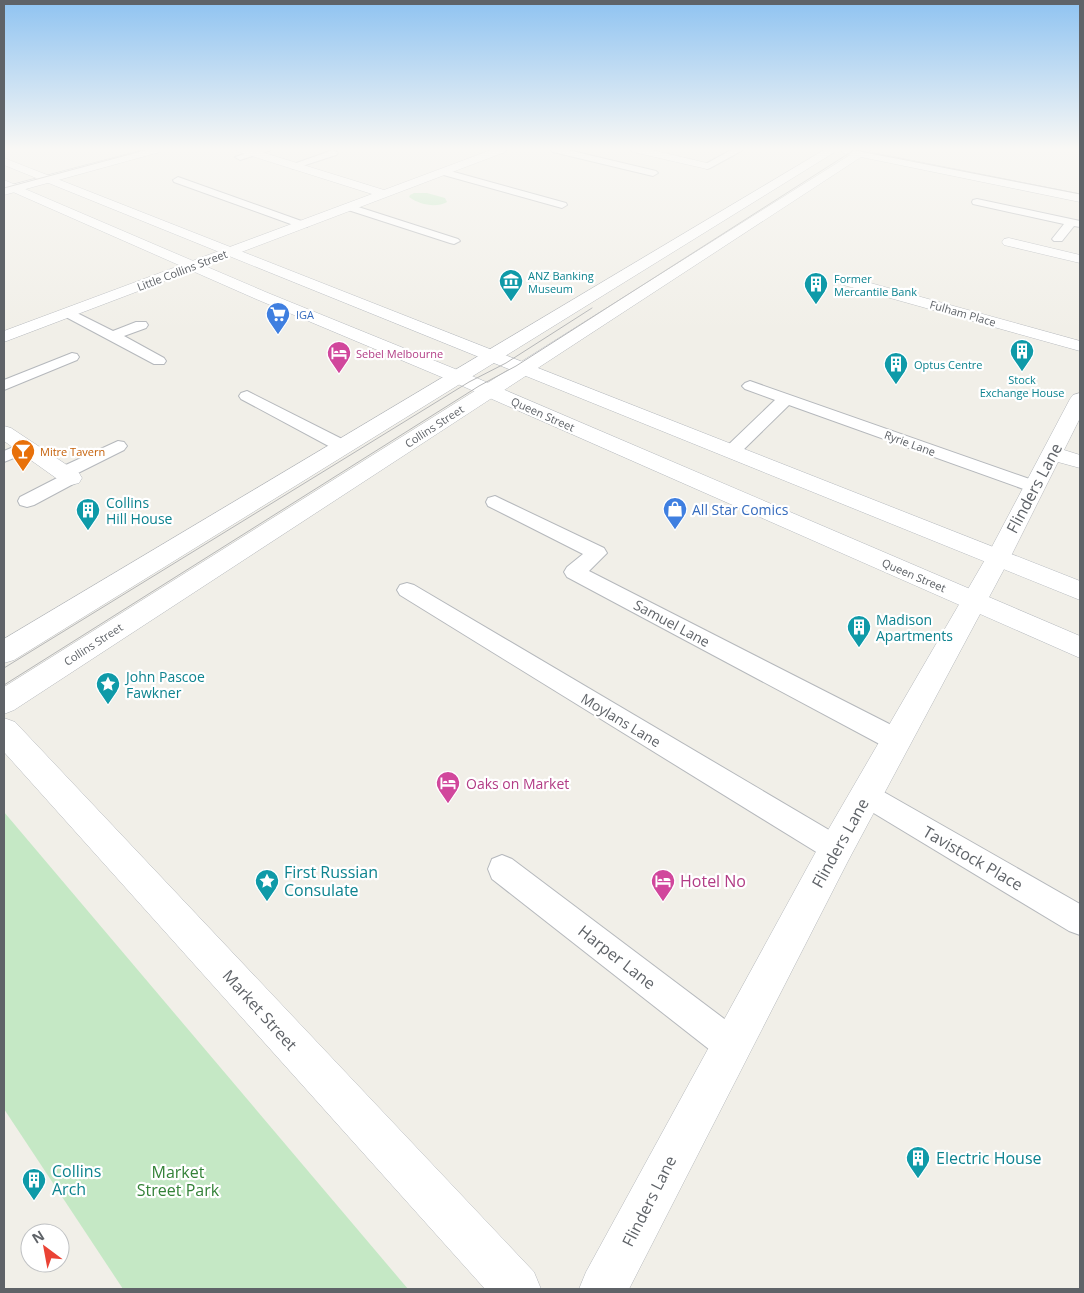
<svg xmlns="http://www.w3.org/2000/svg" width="1084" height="1293" font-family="'Open Sans',sans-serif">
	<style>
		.green { fill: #c5e8c5 }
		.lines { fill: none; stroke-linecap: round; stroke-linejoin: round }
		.service-casing { stroke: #b5b8bc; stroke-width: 2 }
		.pedestrian-casing { stroke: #b5b8bc; stroke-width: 1 }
		.minor-casing { stroke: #b5b8bc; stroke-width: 1 }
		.tertiary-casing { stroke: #b5b8bc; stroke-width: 1 }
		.secondary-casing { stroke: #b6babf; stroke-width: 1 }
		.service { fill: #fff; fill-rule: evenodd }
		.pedestrian { fill: #fff; fill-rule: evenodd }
		.minor { fill: #fff; fill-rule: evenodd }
		.tertiary { fill: #fff; fill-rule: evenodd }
		.secondary { fill: #fff; fill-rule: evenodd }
		.tram { stroke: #b6b7b8; stroke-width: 1 }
		.labels { text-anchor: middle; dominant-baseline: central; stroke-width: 4.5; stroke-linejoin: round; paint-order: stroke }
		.far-street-label { font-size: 11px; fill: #5f6368; stroke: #fff }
		.far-culture-label { font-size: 11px; fill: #0d838f; stroke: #fff; text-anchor: start }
		.far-shop-label { font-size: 11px; fill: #366cbe; stroke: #fff; text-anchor: start }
		.far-hotel-label { font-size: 11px; fill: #b23c85; stroke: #fff; text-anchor: start }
		.far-food-label { font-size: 11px; fill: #c56008; stroke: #fff; text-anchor: start }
		.culture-label { font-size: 14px; fill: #0d838f; stroke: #fff; text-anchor: start }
		.shop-label { font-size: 14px; fill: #366cbe; stroke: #fff; text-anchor: start }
		.street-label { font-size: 14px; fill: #5f6368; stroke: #fff }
		.hotel-label { font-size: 14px; fill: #b23c85; stroke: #fff; text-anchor: start }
		.near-street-label { font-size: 16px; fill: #5f6368; stroke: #fff }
		.near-culture-label { font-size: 16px; fill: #0d838f; stroke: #fff; text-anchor: start }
		.near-hotel-label { font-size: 16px; fill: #b23c85; stroke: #fff; text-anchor: start }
		.near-park-label { font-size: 16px; fill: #348238; stroke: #fff }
	</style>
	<rect width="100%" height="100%" fill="#f1efe8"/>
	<g class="green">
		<path d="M 414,193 L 427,193 L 445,198 L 447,202 C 436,208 420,205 409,197 L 410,195 Z"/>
		<path d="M 4,812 L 408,1289 L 123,1289 L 4,1109 Z"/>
	</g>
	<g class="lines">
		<g class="service-casing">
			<g id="service">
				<path d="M 256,150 L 271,150 L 240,160 L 235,157 Z"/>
				<path d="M 333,150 L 338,153 L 336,155 L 293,169 L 288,166 Z"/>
				<path d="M 551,150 L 568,150 L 656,171 L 658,173 L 653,176 L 553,152 Z"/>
				<path d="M 731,150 L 743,150 L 710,168 L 707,169 L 702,166 Z"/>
				<path d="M 443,169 L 566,203 L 567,205 L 562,208 L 440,174 L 438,172 Z"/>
				<path d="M 178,177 L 307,223 L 309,225 L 307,227 L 299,227 L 174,182 L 173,180 Z"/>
				<path d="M 977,199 L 1080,221 L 1080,227 L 1074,226 L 1062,241 L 1054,241 L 1052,239 L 1064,224 L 973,204 L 972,202 L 973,200 Z"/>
				<path d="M 349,204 L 458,239 L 460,241 L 454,244 L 450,243 L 345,209 L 344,207 Z"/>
				<path d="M 69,309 L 113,331 L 136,322 L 146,322 L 148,325 L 146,328 L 124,336 L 164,358 L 166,361 L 164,364 L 154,364 L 64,316 L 62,313 L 64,310 Z"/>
				<path d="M 72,353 L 77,354 L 79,357 L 77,360 L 4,390 L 4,380 Z"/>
				<path d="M 750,381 L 1041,483 L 1044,487 L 1041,491 L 1035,493 L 1029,491 L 789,405 L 738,455 L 732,456 L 726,455 L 723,451 L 726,447 L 775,400 L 745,389 L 742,386 L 745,383 Z"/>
				<path d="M 247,391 L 348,442 L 351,446 L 348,450 L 342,451 L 336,450 L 241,399 L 239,396 L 241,393 Z"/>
				<path d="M 118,441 L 124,442 L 127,446 L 124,450 L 76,474 L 80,478 L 77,482 L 34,505 L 27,507 L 20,505 L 18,501 L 20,497 L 59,477 L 54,473 L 57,469 Z"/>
				<path d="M 25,442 L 31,443 L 34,447 L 31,451 L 4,462 L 4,451 Z"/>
				<path d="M 495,496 L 604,548 L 607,553 L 589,571 L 905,732 L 909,740 L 905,748 L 896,751 L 887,748 L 567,577 L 564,572 L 567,567 L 583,554 L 488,506 L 486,502 L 488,498 Z"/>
				<path d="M 407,583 L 414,585 L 846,840 L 850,849 L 846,858 L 836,862 L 826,858 L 400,595 L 397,590 L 400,585 Z"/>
				<path d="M 866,783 L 875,787 L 1080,904 L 1080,935 L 1069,931 L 857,803 L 853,795 L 857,787 Z"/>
				<path d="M 502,855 L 512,859 L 743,1033 L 748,1045 L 743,1057 L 731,1062 L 719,1057 L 492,879 L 488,869 L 492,859 Z"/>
			</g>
		</g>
		<g class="pedestrian-casing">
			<g id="pedestrian">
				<path d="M 631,150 L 652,150 L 711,164 L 713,166 L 707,169 L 633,152 Z"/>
				<path d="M 1009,238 L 1080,255 L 1080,263 L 1004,245 L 1002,242 L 1004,239 Z"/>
				<path d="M 845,276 L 1080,341 L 1080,351 L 840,284 L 837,281 L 840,278 Z"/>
			</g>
		</g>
		<g class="minor-casing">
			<g id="minor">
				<path d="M 237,150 L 255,150 L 384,190 L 491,150 L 507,150 L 505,152 L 4,342 L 4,331 L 372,194 L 239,152 Z"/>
				<path d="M 1080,393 L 1080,418 L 1064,450 L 1080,455 L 1080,468 L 1058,462 L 1010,558 L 848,861 L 629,1289 L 579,1289 L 586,1272 L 824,837 L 986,558 L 1070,399 L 1073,395 Z"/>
				<path d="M 4,426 L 11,428 L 79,473 L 82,478 L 79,483 L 71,485 L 63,483 L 4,441 Z"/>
				<path d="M 4,718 L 15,722 L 534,1272 L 541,1289 L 485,1289 L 4,752 Z"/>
			</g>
		</g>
		<g class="tertiary-casing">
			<g id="tertiary">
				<path d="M 143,150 L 162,150 L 160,152 L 4,195 L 4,187 Z"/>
				<path d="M 824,150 L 838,150 L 14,660 L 4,663 L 4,639 Z"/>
				<path d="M 842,150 L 871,150 L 869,152 L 1080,194 L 1080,202 L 861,157 L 14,710 L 4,714 L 4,687 L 850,155 L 843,153 Z"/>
			</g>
		</g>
		<g class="secondary-casing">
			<g id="secondary">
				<path d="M 4,158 L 1080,581 L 1080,600 L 4,165 Z"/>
				<path d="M 4,180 L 268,293 L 465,373 L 1080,636 L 1080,658 L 451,381 L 256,299 L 4,188 Z"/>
			</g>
		</g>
		<use href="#service" class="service"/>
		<use href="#pedestrian" class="pedestrian"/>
		<use href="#minor" class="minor"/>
		<use href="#tertiary" class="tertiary"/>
		<use href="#secondary" class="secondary"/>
		<g class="tram">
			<path d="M 855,150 L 1080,194"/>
			<path d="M 4,188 L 145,150"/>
			<path d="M 4,668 L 469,382 L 506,363 L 592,308"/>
			<path d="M 4,685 L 479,386 L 516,366 L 854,150"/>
		</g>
	</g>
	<linearGradient id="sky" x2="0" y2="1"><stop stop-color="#8fc3f1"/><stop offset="0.45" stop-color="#f9f8f5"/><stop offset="1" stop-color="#f9f8f5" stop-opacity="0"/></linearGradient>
	<rect width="1084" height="331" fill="url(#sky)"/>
	<defs>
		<g id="museum-pin" transform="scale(1.25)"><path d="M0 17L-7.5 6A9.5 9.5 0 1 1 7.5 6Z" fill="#0f9aa8" stroke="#fff"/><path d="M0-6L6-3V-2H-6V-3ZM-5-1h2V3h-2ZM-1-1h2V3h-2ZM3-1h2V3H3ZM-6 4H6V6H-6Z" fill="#fff"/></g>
		<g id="building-pin" transform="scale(1.25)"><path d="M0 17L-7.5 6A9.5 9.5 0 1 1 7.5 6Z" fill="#0f9aa8" stroke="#fff"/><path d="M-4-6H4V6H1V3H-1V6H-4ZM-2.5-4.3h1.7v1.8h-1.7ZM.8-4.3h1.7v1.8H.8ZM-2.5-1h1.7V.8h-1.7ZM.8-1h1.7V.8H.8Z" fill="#fff"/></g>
		<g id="supermarket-pin" transform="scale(1.25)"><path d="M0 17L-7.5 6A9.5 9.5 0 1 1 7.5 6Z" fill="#3f7fe0" stroke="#fff"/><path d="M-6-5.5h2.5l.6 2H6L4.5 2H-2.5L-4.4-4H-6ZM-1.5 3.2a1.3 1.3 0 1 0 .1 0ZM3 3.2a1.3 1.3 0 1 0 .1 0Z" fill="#fff"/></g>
		<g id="hotel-pin" transform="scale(1.25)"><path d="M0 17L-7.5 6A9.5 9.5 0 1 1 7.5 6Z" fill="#d1479c" stroke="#fff"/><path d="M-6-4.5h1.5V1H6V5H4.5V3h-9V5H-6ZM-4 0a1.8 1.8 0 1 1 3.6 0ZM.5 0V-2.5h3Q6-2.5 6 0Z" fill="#fff"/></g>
		<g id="bar-pin" transform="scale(1.25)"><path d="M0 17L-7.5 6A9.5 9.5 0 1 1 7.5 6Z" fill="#e8710a" stroke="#fff"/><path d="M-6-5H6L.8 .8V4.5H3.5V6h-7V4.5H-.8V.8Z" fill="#fff"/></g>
		<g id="shop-pin" transform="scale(1.25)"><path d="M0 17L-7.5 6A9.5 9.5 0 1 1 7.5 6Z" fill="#3f7fe0" stroke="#fff"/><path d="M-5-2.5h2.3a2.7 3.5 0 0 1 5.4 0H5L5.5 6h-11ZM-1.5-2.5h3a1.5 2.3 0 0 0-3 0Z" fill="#fff"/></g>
		<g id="sight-pin" transform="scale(1.25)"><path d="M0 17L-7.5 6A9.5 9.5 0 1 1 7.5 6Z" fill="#0f9aa8" stroke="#fff"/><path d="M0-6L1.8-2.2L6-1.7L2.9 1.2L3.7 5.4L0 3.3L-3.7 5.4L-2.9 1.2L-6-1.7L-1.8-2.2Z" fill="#fff"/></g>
	</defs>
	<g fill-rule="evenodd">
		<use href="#museum-pin" x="511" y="281"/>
		<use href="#building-pin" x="816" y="284"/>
		<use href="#supermarket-pin" x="278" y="314"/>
		<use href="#building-pin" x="1022" y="351"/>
		<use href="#hotel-pin" x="339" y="353"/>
		<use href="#building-pin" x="896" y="364"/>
		<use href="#bar-pin" x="23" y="451"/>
		<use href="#shop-pin" x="675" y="509"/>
		<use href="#building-pin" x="88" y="510"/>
		<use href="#building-pin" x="859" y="627"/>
		<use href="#sight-pin" x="108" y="684"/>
		<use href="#hotel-pin" x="448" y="783"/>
		<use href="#sight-pin" x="267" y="881"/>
		<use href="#hotel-pin" x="663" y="881"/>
		<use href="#building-pin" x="918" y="1158"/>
		<use href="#building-pin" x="34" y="1180"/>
	</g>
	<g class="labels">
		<g class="far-street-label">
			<text transform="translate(182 270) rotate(-21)">Little Collins Street</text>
			<text transform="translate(963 313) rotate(16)">Fulham Place</text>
			<text transform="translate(543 414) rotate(24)">Queen Street</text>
			<text transform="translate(434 426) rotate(-33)">Collins Street</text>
			<text transform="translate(910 443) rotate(20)">Ryrie Lane</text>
			<text transform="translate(914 575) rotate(23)">Queen Street</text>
			<text transform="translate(93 644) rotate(-33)">Collins Street</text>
		</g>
		<g class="far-culture-label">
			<text x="528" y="275">ANZ Banking<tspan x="528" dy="13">Museum</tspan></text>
			<text x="834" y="278">Former<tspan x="834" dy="13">Mercantile Bank</tspan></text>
			<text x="914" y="364">Optus Centre</text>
			<text x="1022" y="379" text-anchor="middle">Stock<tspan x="1022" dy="13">Exchange House</tspan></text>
		</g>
		<g class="far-shop-label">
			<text x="296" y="314">IGA</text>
		</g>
		<g class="far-hotel-label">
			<text x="356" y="353">Sebel Melbourne</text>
		</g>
		<g class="far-food-label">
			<text x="40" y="451">Mitre Tavern</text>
		</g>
		<g class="culture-label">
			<text x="106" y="502">Collins<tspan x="106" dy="16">Hill House</tspan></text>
			<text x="876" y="619">Madison<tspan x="876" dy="16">Apartments</tspan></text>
			<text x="126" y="676">John Pascoe<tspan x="126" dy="16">Fawkner</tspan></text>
		</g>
		<g class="shop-label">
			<text x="692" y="509">All Star Comics</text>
		</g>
		<g class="street-label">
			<text transform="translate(672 623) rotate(28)">Samuel Lane</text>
			<text transform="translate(621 720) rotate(31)">Moylans Lane</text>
		</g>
		<g class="hotel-label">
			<text x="466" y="783">Oaks on Market</text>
		</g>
		<g class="near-street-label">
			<text transform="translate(1034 488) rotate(-62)">Flinders Lane</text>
			<text transform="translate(840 843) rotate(-61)">Flinders Lane</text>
			<text transform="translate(973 858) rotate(30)">Tavistock Place</text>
			<text transform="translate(617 957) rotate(38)">Harper Lane</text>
			<text transform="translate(260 1010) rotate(48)">Market Street</text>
			<text transform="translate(649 1201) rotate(-63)">Flinders Lane</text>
		</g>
		<g class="near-culture-label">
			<text x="284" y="872">First Russian<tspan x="284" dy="18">Consulate</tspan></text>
			<text x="936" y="1158">Electric House</text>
			<text x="52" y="1171">Collins<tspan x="52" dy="18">Arch</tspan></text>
		</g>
		<g class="near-hotel-label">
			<text x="680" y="881">Hotel No</text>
		</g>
		<g class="near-park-label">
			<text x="178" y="1172">Market<tspan x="178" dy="18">Street Park</tspan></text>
		</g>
	</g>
	<rect width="1084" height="1293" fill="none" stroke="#5f6368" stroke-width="10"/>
	<g transform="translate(45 1248) rotate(328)"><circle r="24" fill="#ffffff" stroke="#bfc1c3"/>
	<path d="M0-4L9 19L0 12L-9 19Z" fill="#ea4335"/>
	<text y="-8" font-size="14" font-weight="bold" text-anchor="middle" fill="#5f6368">N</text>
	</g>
</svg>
